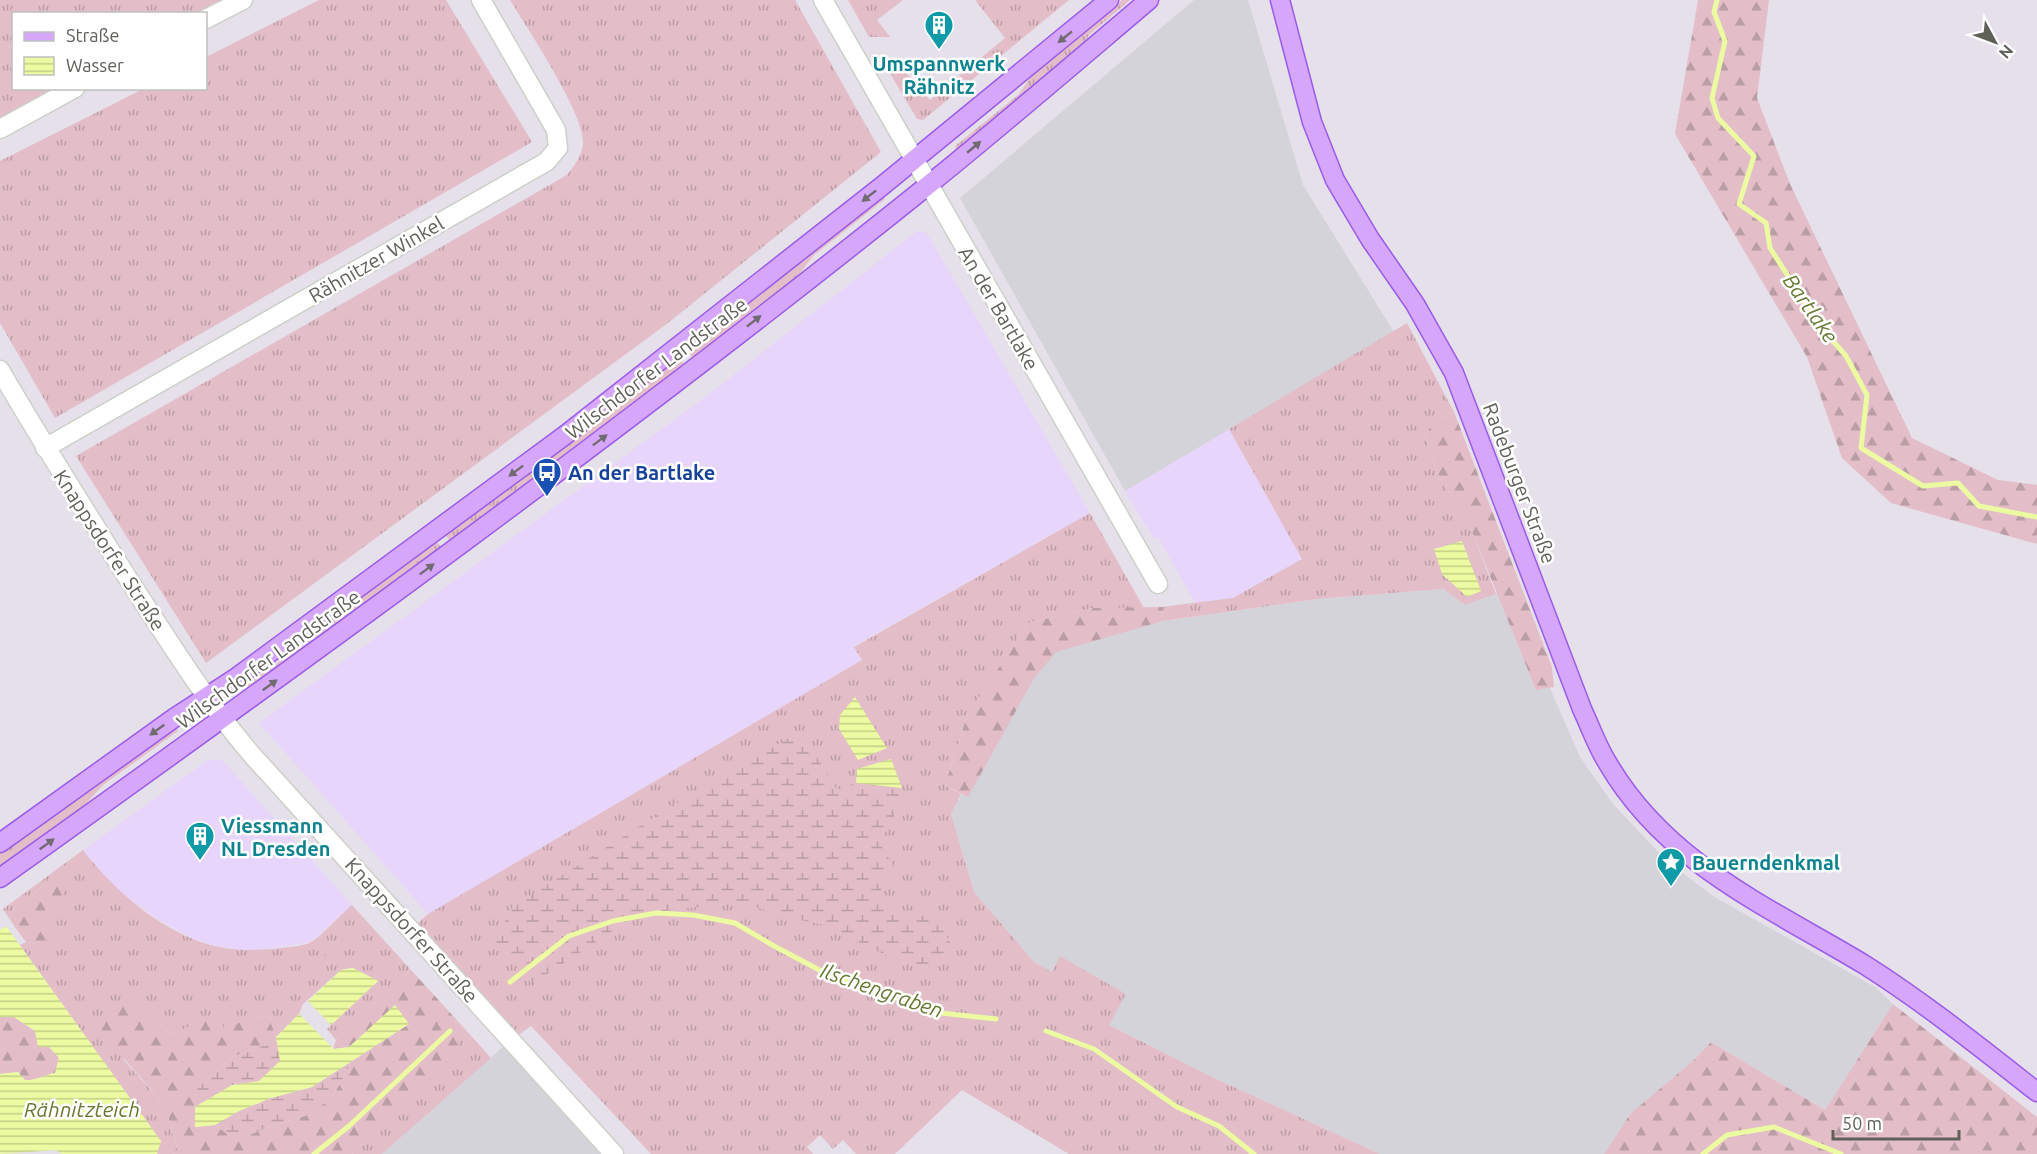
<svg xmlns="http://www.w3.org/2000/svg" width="2037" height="1154" font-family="Ubuntu,sans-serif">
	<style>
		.commercial { fill: #e8d5fc }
		.industrial { fill: #d5d3da }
		.grass { fill: url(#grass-tufts) }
		.forest { fill: url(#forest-firs) }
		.wetland { fill: url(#wetland-marsh) }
		.water { fill: url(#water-rules) }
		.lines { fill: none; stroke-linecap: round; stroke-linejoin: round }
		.stream { stroke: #ecfba1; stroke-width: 5 }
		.minor-casing { stroke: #cdd0c9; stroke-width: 21 }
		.major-casing { stroke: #9a5bea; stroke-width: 21 }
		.minor { stroke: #fff; stroke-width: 18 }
		.major { stroke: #d6a6fb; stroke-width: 18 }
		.oneway { fill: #716b71 }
		.labels { text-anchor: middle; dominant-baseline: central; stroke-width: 5; stroke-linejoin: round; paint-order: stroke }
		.culture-label { font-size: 20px; font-weight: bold; fill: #0d838f; stroke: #fff; text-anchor: start }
		.street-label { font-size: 20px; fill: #5f6159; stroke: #fff }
		.transit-label { font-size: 20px; font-weight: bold; fill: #164399; stroke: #fff; text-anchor: start }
		.water-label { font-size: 21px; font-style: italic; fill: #677831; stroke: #fff }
	</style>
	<defs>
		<pattern id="grass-tufts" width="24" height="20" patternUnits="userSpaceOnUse" patternTransform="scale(1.5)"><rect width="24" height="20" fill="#e3bdc8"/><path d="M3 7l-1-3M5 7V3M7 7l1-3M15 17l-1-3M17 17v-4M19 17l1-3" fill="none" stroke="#bb9da5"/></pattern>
		<pattern id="forest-firs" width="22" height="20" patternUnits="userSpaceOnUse" patternTransform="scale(1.5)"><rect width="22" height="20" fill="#e3bdc8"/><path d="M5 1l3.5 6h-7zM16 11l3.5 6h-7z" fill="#bb9da5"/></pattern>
		<pattern id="wetland-marsh" width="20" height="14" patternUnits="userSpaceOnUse" patternTransform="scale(1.5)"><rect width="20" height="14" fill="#e3bdc8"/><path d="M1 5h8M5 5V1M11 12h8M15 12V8" fill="none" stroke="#bb9da5"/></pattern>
		<pattern id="water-rules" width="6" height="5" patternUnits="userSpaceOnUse" patternTransform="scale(1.5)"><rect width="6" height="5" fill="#ecfba1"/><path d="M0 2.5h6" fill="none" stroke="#c2cf86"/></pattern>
	</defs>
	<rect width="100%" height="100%" fill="#e6e0eb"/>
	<g class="commercial">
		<path d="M 917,231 L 927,233 L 1090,513 L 854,646 L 862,660 L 428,914 L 259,723 L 708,395 Z"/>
		<path d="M 1229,429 L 1303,559 L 1233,598 L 1195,603 L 1158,537 L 1154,539 L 1125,491 Z"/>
		<path d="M 208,760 L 222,760 L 352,905 L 311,942 L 251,951 L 220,947 L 191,938 L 156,918 L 122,893 L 101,873 L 83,850 Z"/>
	</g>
	<g class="industrial">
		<path d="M 1194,0 L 1248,0 L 1303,185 L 1394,332 L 1125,491 L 960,198 Z"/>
		<path d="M 1443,589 L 1465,605 L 1507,590 L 1580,757 L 1613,804 L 1667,861 L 1713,896 L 1875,987 L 1893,1004 L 1825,1110 L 1711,1042 L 1694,1060 L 1630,1114 L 1604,1154 L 1380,1154 L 1212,1077 L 1109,1025 L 1061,956 L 1052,973 L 1034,962 L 974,892 L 951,814 L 1045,638 L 1317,599 Z"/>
		<path d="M 505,1045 L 600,1154 L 382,1154 Z"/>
	</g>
	<g class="grass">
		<path d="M 0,0 L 231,0 L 206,14 L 14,14 L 14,88 L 64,89 L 0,122 Z"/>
		<path d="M 319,0 L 446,0 L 532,142 L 55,418 L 0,323 L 0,161 L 143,89 L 206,88 L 206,57 Z"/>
		<path d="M 510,0 L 795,0 L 881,152 L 668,323 L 206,663 L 76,456 L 567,175 C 575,165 583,154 583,142 C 584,113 527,28 510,0 Z"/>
		<path d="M 848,0 L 903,0 L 877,20 L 890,37 L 869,37 Z"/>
		<path d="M 975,0 L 1069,0 L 923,120 L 917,119 L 888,70 L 894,59 L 930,100 L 1005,38 Z"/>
		<path d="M 1122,0 L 1130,0 L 1089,35 L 1082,46 L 960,149 L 956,149 L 955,146 L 1018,95 L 1033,74 Z"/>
		<path d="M 881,194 L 885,199 L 814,255 L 797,277 L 693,358 L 687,350 Z"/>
		<path d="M 1407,323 L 1454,412 L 1432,423 L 1425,437 L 1436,471 L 1471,529 L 1496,594 L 1465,605 L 1443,589 L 1317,599 L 1163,621 L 1162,607 L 1233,598 L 1302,559 L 1229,429 Z"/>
		<path d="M 679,357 L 684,364 L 450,541 L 445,534 Z"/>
		<path d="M 1090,513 L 1144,608 L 1093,608 L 1028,623 L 967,716 L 945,785 L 961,794 L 951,814 L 974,892 L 1034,962 L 1052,972 L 1060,956 L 1126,994 L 1109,1025 L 1212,1077 L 1380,1154 L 1069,1154 L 962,1090 L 895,1154 L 856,1154 L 843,1140 L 833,1149 L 820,1135 L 807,1147 L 813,1154 L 651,1154 L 531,1026 L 505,1045 L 405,935 L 428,914 L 862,660 L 854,647 Z"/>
		<path d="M 436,541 L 441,547 L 337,626 L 250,688 L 246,685 L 316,636 L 334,615 Z"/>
		<path d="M 175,726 L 178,731 L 103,785 L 82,808 L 0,868 L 0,852 Z"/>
		<path d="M 83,850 C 115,892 166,936 219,947 C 238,951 256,950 274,949 C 285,947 302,947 311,942 C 322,936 341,914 352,905 L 411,970 L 336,1040 L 327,1029 L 378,981 L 353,968 L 341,970 L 303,1004 L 299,1014 L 276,1037 L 268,1015 L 223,1027 L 206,1021 L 170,1034 L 139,1005 L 124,1060 L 165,1106 L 177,1148 L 173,1154 L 157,1154 L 160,1141 L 20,945 L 26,942 L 43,945 L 47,918 L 54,908 L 45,883 L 31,897 L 14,907 L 17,930 L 3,909 Z"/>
		<path d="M 455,1018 L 491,1058 L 382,1154 L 352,1154 L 459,1058 Z"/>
	</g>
	<g class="forest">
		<path d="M 1698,0 L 1769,0 L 1757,98 L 1790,184 L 1912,438 L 1998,480 L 2037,485 L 2037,544 L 1891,503 L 1842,458 L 1807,357 L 1675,134 Z"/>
		<path d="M 1454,412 L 1552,667 L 1554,687 L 1536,690 L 1471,529 L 1436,471 L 1425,437 L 1432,423 Z"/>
		<path d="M 1162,607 L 1163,621 L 1056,652 L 1033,680 L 968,797 L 945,785 L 967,716 L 1028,623 L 1093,608 Z"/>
		<path d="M 45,883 L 59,883 L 67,900 L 54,908 L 47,918 L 50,936 L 43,945 L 26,942 L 17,930 L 14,907 L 26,897 L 31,897 Z"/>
		<path d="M 352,931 L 357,933 L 313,972 L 310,968 Z"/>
		<path d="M 411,970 L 455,1018 L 460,1058 L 352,1154 L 173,1154 L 177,1147 L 165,1106 L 101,1032 L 104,1007 L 139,1005 L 170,1034 L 206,1020 L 223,1027 L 268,1015 L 276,1037 L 256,1050 L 233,1056 L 195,1091 L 196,1127 L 215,1125 L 236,1140 L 275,1125 L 311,1114 L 332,1098 L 352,1061 L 409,1024 L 395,1006 L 349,1047 L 333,1049 L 336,1040 Z"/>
		<path d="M 1893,1004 L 2037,1117 L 2037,1154 L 1604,1154 L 1630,1114 L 1694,1060 L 1711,1042 L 1825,1110 Z"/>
		<path d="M 0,1017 L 14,1017 L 35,1031 L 59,1057 L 55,1073 C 44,1075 36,1081 24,1080 L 18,1072 L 0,1074 Z"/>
	</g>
	<g class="wetland">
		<path d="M 796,734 L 808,742 L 837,790 L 856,783 L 902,788 L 893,820 L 879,842 L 893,865 L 878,896 L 893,910 L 937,919 L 951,944 L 945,962 L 930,973 L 870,948 L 829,926 L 791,918 L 739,902 L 638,914 L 532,984 L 495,941 L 512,907 L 678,802 Z"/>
		<path d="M 276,1037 L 281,1061 L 259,1081 L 232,1085 L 195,1107 L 195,1091 L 233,1056 L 256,1050 Z"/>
		<path d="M 352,1061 L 332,1098 L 311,1114 L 275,1125 L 236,1140 L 215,1125 L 239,1111 L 271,1098 L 312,1087 Z"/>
	</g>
	<g class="water">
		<path d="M 1462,541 L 1481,591 L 1467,597 L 1442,574 L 1434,549 Z"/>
		<path d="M 855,697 L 887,748 L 858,760 L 839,729 L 840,715 Z"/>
		<path d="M 891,759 L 902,788 L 856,783 L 857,769 Z"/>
		<path d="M 6,926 L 161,1141 L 157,1154 L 62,1154 L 55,1150 L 0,1154 L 0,1074 L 18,1072 L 25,1080 C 36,1081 44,1075 55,1073 L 59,1058 L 49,1047 L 38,1047 L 35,1031 L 14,1017 L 0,1017 L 0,930 Z"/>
		<path d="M 353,968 L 378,981 L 331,1025 L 308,1001 L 341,970 Z"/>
		<path d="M 395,1005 L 409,1024 L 312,1087 L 271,1098 L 239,1111 L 215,1125 L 195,1127 L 195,1107 L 232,1085 L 259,1081 L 280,1061 L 276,1037 L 299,1014 L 334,1049 L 349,1047 Z"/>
	</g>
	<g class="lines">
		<g class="stream">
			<path d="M 1717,0 L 1714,12 L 1725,41 L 1712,98 L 1718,118 L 1754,156 L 1739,204 L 1766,223 L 1770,248 L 1820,326 L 1846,356 L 1867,395 L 1861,448 L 1923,486 L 1958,483 L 1979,506 L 2037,517"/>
			<path d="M 510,982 L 569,936 L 613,921 L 656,913 L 693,915 L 735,923 L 774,946 L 827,974 L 941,1013 L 996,1019"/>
			<path d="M 1046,1031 L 1094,1049 L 1177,1107 L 1219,1126 L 1254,1154"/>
			<path d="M 314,1154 L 349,1126 L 450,1031"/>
			<path d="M 1703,1154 L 1727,1135 L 1774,1127 L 1841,1154"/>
		</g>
		<g class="minor-casing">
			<g id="minor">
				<path d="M 823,0 L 1158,584"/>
				<path d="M 206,19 L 243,0"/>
				<path d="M 0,129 L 75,88"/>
				<path d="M 0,370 C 41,441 85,510 129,580 C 168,640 205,700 252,755 L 614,1154"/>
				<path d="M 45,448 L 546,162 L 558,148 L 556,130 L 481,0"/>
			</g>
		</g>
		<g class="major-casing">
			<g id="major">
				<path d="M 1280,0 L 1312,122 L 1335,180 L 1370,239 L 1415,304 L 1454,373 L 1582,709 C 1590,726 1597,746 1607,762 C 1666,864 1769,907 1865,965 C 1925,1003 1981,1048 2037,1092"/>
				<path d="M 0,843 L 174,718 L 237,677 L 564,436 L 882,186 L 1109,0"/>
				<path d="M 0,878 C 315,653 630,425 932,182 C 1005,123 1077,61 1149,0"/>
			</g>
		</g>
		<use href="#minor" class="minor"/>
		<use href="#major" class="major"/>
	</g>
	<defs><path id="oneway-solid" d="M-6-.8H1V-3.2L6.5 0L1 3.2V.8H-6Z" transform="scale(1.5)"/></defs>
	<g class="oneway">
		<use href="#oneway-solid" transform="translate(1065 37) rotate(141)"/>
		<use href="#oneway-solid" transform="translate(974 147) rotate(-40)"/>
		<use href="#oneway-solid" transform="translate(869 196) rotate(142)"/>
		<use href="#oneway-solid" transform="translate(754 321) rotate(-38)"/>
		<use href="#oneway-solid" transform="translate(600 440) rotate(-37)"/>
		<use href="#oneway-solid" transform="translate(516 471) rotate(143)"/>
		<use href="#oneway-solid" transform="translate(427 569) rotate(-37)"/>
		<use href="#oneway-solid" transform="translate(270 685) rotate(-36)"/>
		<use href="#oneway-solid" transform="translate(157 730) rotate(144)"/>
		<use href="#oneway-solid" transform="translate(47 844) rotate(-36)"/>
	</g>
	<defs>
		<g id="building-pin" transform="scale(1.5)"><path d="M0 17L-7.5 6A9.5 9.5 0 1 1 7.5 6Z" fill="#0f9aa8" stroke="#fff"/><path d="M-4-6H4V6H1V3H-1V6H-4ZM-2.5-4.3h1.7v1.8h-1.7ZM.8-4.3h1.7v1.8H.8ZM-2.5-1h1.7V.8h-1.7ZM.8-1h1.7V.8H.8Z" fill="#fff"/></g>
		<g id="bus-pin" transform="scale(1.5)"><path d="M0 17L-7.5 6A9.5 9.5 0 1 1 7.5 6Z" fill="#1a4fb4" stroke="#fff"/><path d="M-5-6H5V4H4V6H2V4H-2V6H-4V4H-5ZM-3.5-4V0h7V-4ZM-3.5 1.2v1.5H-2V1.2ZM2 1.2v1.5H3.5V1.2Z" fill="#fff"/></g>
		<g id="sight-pin" transform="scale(1.5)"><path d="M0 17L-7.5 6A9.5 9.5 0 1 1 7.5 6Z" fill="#0f9aa8" stroke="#fff"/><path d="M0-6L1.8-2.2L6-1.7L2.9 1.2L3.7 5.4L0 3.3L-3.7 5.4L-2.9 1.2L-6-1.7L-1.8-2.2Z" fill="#fff"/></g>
	</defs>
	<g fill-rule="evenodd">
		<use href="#building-pin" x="939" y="25"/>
		<use href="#bus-pin" x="547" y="472"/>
		<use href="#building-pin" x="200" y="836"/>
		<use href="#sight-pin" x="1671" y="862"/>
	</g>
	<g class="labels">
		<g class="culture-label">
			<text x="939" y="63" text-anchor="middle">Umspannwerk<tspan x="939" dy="23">Rähnitz</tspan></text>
			<text x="221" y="825">Viessmann<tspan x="221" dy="23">NL Dresden</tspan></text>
			<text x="1692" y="862">Bauerndenkmal</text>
		</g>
		<g class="street-label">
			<text transform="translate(376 259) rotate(-30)">Rähnitzer Winkel</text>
			<text transform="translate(999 308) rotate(60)">An der Bartlake</text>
			<text transform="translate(656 368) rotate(-37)">Wilschdorfer Landstraße</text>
			<text transform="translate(1520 483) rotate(69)">Radeburger Straße</text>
			<text transform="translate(110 550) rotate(57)">Knappsdorfer Straße</text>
			<text transform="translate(268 659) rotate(-36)">Wilschdorfer Landstraße</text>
			<text transform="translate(412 930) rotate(48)">Knappsdorfer Straße</text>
		</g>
		<g class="transit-label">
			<text x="568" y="472">An der Bartlake</text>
		</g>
		<g class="water-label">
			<text transform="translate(1811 308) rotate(55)">Bartlake</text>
			<text transform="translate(882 990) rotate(19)">Ilschengraben</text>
			<text x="82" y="1109">Rähnitzteich</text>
		</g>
	</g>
	<rect x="12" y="12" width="195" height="78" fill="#ffffff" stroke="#bfc0bd" stroke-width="1.5"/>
	<rect x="24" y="32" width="30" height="9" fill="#d6a6fb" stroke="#bfc0bd" stroke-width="1.5"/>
	<text x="66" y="42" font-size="18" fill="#5f6159">Straße</text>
	<rect x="24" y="57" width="30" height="18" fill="url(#water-rules)" stroke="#bfc0bd" stroke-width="1.5"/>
	<text x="66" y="72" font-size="18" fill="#5f6159">Wasser</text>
	<g transform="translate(1995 42) rotate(131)" stroke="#ffffff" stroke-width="4.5" paint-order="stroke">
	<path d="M0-4.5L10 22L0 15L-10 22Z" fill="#5f6159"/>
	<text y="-9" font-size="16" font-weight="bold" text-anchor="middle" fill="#5f6159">N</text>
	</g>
	<path d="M1833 1130v9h126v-9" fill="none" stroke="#5f6159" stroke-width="3"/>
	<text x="1842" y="1130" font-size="18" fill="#5f6159" stroke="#ffffff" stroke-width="4.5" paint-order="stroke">50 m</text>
</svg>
